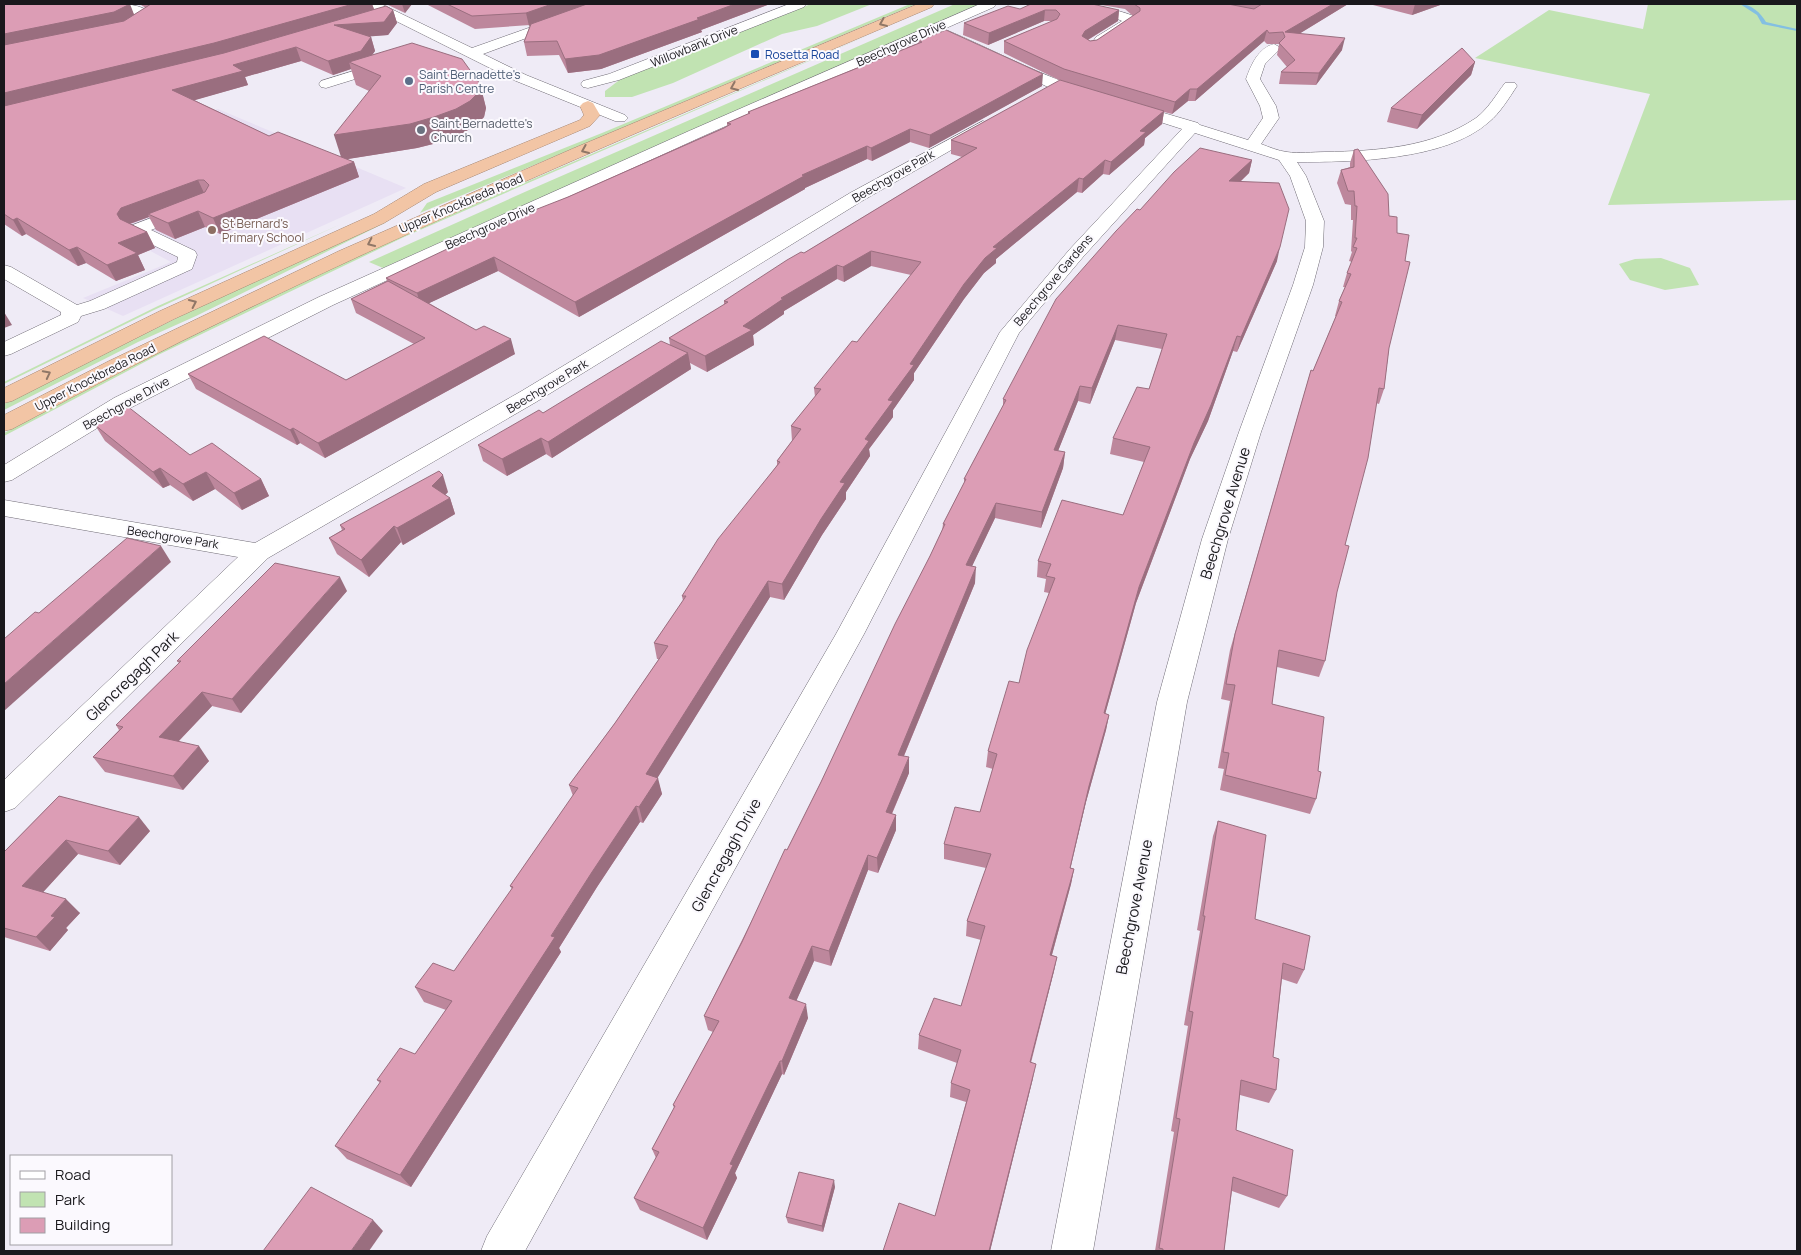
<svg xmlns="http://www.w3.org/2000/svg" width="1801" height="1255" font-family="Manrope,sans-serif">
	<style>
		.built { fill: #e8e0f3 }
		.green { fill: #c1e3b2 }
		.lines { fill: none; stroke-linecap: round; stroke-linejoin: round }
		.stream { fill: #83bfe2; fill-rule: evenodd }
		.minor-casing { stroke: #6f6b75; stroke-width: 1 }
		.highway-casing { stroke: #a68875; stroke-width: 1 }
		.minor { fill: #fff; fill-rule: evenodd }
		.highway { fill: #f2c5a5; fill-rule: evenodd }
		.wall { fill: #bd879c; fill-rule: evenodd }
		.shaded-wall { fill: #9a6e7f }
		.building { fill: #dc9db5; stroke: #9a6e7f }
		.oneway { stroke: #907767 }
		.transit-dot { fill: #1a4fb4; stroke: #fbf9fe; stroke-width: 2 }
		.service-dot { fill: #5c6f8a; stroke: #fbf9fe; stroke-width: 2 }
		.worship-dot { fill: #6b7280; stroke: #fbf9fe; stroke-width: 2 }
		.education-dot { fill: #8d6e63; stroke: #fbf9fe; stroke-width: 2 }
		.labels { text-anchor: middle; dominant-baseline: central; stroke-width: 4; stroke-linejoin: round; paint-order: stroke }
		.far-street-label { font-size: 12px; fill: #19181c; stroke: #fbf9fe }
		.far-transit-label { font-size: 12px; fill: #164399; stroke: #fbf9fe; text-anchor: start }
		.far-service-label { font-size: 12px; fill: #4e5e75; stroke: #fbf9fe; text-anchor: start }
		.far-worship-label { font-size: 12px; fill: #5b616d; stroke: #fbf9fe; text-anchor: start }
		.far-education-label { font-size: 12px; fill: #785e54; stroke: #fbf9fe; text-anchor: start }
		.street-label { font-size: 15px; fill: #19181c; stroke: #fbf9fe }
	</style>
	<rect width="100%" height="100%" fill="#efebf6"/>
	<path class="built" d="M 218,109 L 406,188 L 123,316 L 83,298 L 171,262 L 4,173 Z"/>
	<g class="green">
		<path d="M 811,4 L 872,4 L 817,26 L 782,34 L 673,83 L 632,97 L 605,97 L 605,91 L 622,78 Z"/>
		<path d="M 910,4 L 916,4 L 420,213 L 427,203 L 602,133 Z"/>
		<path d="M 955,4 L 980,4 L 383,268 L 369,262 L 527,191 Z"/>
		<path d="M 1648,4 L 1797,4 L 1797,200 L 1608,205 L 1650,94 L 1475,58 L 1549,10 L 1643,29 Z"/>
		<path d="M 878,31 L 404,237 L 158,355 L 4,436 L 4,433 L 149,357 L 262,301 L 419,228 Z"/>
		<path d="M 389,221 L 196,316 L 138,342 L 4,410 L 4,404 L 213,300 Z"/>
		<path d="M 341,224 L 154,310 L 4,384 L 4,382 L 158,306 Z"/>
		<path d="M 1661,258 L 1690,268 L 1699,285 L 1665,290 L 1630,280 L 1619,264 L 1635,259 Z"/>
	</g>
	<g class="lines">
		<path class="stream" d="M 1740,4 C 1751,4 1761,13 1766,22 L 1797,29 L 1797,31 L 1762,24 L 1757,15 Z"/>
		<g class="minor-casing">
			<g id="minor">
				<path d="M 111,4 C 127,4 144,4 155,17 L 130,32 L 120,32 L 118,29 L 120,26 L 140,17 L 113,7 Z"/>
				<path d="M 366,4 L 381,4 L 472,48 L 596,4 L 613,4 L 611,7 L 483,54 L 526,75 L 625,115 L 628,118 L 625,121 L 615,121 L 516,81 L 368,7 Z"/>
				<path d="M 789,4 L 806,4 L 804,7 L 619,80 L 588,88 L 583,87 L 581,84 L 583,81 L 609,74 Z"/>
				<path d="M 980,4 L 996,4 L 994,7 L 944,29 C 994,50 1042,77 1094,92 L 1096,95 L 1094,98 L 1089,99 L 1052,89 L 982,55 L 933,34 L 701,137 L 333,305 L 130,408 L 12,480 L 4,482 L 4,465 L 114,398 L 319,297 L 689,131 Z"/>
				<path d="M 1062,4 C 1087,4 1110,7 1134,16 L 1135,19 L 1133,26 L 1101,44 L 1096,43 L 1094,40 L 1096,37 L 1122,21 L 1111,16 L 1064,7 Z"/>
				<path d="M 1274,44 L 1281,48 L 1265,64 L 1260,79 L 1276,106 L 1279,118 L 1261,144 C 1269,147 1278,151 1287,152 C 1299,154 1312,152 1325,152 C 1376,151 1432,148 1476,118 C 1488,109 1496,95 1505,83 L 1515,83 L 1517,86 C 1509,98 1500,113 1489,122 C 1445,161 1352,162 1297,162 L 1306,176 L 1324,221 L 1323,247 L 1313,285 L 1261,432 L 1228,539 L 1187,702 L 1093,1251 L 1051,1251 L 1157,702 L 1202,539 L 1239,432 L 1293,285 L 1305,247 L 1306,221 L 1290,176 L 1279,160 L 1195,133 L 1083,257 L 1019,333 L 864,634 L 525,1251 L 481,1251 L 487,1236 L 836,634 L 1000,332 L 1070,249 L 1182,129 L 1123,110 L 1120,107 L 1123,104 L 1133,104 L 1198,123 L 1200,125 L 1248,140 L 1263,118 L 1260,106 L 1246,79 C 1251,65 1258,48 1274,44 Z"/>
				<path d="M 389,60 L 394,61 L 396,64 L 394,67 L 326,88 L 321,87 L 319,84 L 321,81 Z"/>
				<path d="M 983,121 L 988,123 L 991,126 L 988,129 L 862,201 L 536,402 L 268,558 L 15,808 L 4,812 L 4,780 L 238,557 L 4,516 L 4,500 L 255,543 L 520,392 L 850,193 Z"/>
				<path d="M 188,204 L 194,205 L 197,209 L 194,213 L 151,230 L 195,251 L 197,255 L 192,269 L 104,309 L 81,316 L 78,322 L 11,354 L 4,356 L 4,342 L 61,315 L 61,312 L 4,279 L 4,265 L 11,267 L 77,305 L 90,301 L 177,262 L 178,257 L 130,234 L 127,230 L 130,226 Z"/>
			</g>
		</g>
		<g class="highway-casing">
			<g id="highway">
				<path d="M 918,4 L 934,4 L 932,7 C 700,106 466,203 239,313 C 162,350 87,389 12,429 L 4,431 L 4,415 L 109,361 L 339,251 L 572,149 Z"/>
				<path d="M 588,101 L 593,103 L 600,115 L 590,126 L 436,192 L 384,223 L 174,319 L 12,401 L 4,403 L 4,388 L 160,311 L 374,214 L 424,184 L 580,120 L 584,115 L 580,106 L 583,103 Z"/>
			</g>
		</g>
		<use href="#minor" class="minor"/>
		<use href="#highway" class="highway"/>
	</g>
	<g class="wall">
		<path d="M 4,4 L 372,4 L 374,9 L 393,10 L 397,23 L 388,35 L 369,36 L 371,37 L 375,51 L 372,55 L 480,84 L 486,108 L 484,117 L 476,125 L 463,133 L 441,142 L 417,148 L 347,159 L 354,162 L 359,177 L 220,234 L 205,227 L 175,239 L 156,230 L 149,217 L 130,224 L 147,232 L 155,248 L 138,255 L 145,270 L 116,281 L 86,263 L 78,266 L 26,234 L 22,236 L 4,224 ZM 129,4 L 141,5 L 146,8 L 134,15 ZM 301,61 L 333,75 L 351,69 L 356,85 L 369,91 L 341,157 L 269,136 L 194,100 L 248,85 L 245,77 Z"/>
		<path d="M 386,4 L 412,4 L 405,13 Z"/>
		<path d="M 426,4 L 770,4 L 701,30 L 702,32 L 601,69 L 568,73 L 559,55 L 527,56 L 524,42 L 530,25 L 475,29 Z"/>
		<path d="M 1095,4 L 1348,4 L 1299,34 L 1342,50 L 1316,85 L 1279,84 L 1281,72 L 1287,67 L 1277,55 L 1279,44 L 1267,44 L 1264,41 L 1195,101 L 1188,101 L 1172,114 L 1164,112 L 1162,124 L 1145,138 L 1144,145 L 1109,175 L 1103,174 L 1082,193 L 1077,192 L 996,259 L 996,263 L 984,273 L 964,299 L 914,373 L 914,380 L 893,410 L 893,417 L 869,449 L 870,456 L 846,492 L 846,499 L 822,535 L 784,600 L 770,597 L 657,778 L 662,794 L 643,823 L 640,822 L 597,887 L 559,948 L 561,952 L 411,1187 L 347,1159 L 335,1146 L 380,1083 L 377,1080 L 415,1054 L 446,1010 L 424,1002 L 415,987 L 454,971 L 512,889 L 510,886 L 573,796 L 569,785 L 615,723 L 659,659 L 657,659 L 654,643 L 683,601 L 682,596 L 777,465 L 777,461 L 792,441 L 791,426 L 815,397 L 814,388 L 857,342 L 911,275 L 871,266 L 844,282 L 837,279 L 784,311 L 784,314 L 753,335 L 754,345 L 707,372 L 690,363 L 691,369 L 552,458 L 546,454 L 507,476 L 483,461 L 478,445 L 543,413 L 670,345 L 669,338 L 724,305 L 724,301 L 804,253 L 962,157 L 951,154 L 951,140 L 1061,81 L 1004,53 L 1004,41 L 1053,21 L 1044,21 L 988,45 L 963,35 L 964,23 L 1020,9 L 1119,10 L 1118,21 L 1088,40 L 1090,41 L 1097,40 L 1133,16 L 1125,9 Z"/>
		<path d="M 1369,4 L 1443,4 L 1412,15 Z"/>
		<path d="M 918,41 L 1042,86 L 929,148 L 910,142 L 872,161 L 867,159 L 805,188 L 805,189 L 579,317 L 498,271 L 429,303 L 515,354 L 325,458 L 300,443 L 297,445 L 196,389 L 188,374 L 346,380 L 414,344 L 356,313 L 351,299 L 387,281 L 386,278 L 727,126 L 727,123 L 748,114 L 748,112 L 918,43 Z"/>
		<path d="M 1475,62 L 1471,75 L 1417,129 L 1387,122 L 1391,108 Z"/>
		<path d="M 1354,150 L 1389,348 L 1384,389 L 1379,404 L 1376,403 L 1345,545 L 1325,661 L 1319,677 L 1277,667 L 1272,704 L 1318,771 L 1316,799 L 1310,814 L 1220,790 L 1224,769 L 1218,768 L 1230,701 L 1221,699 L 1230,650 L 1311,370 L 1313,371 L 1336,316 L 1335,316 L 1339,301 L 1345,287 L 1343,287 L 1347,273 L 1352,262 L 1349,261 L 1352,252 L 1351,251 L 1353,220 L 1351,220 L 1351,205 L 1345,204 L 1337,183 L 1341,170 L 1350,167 L 1350,163 Z"/>
		<path d="M 1252,160 L 1249,173 L 1240,182 L 1277,261 L 1237,352 L 1233,351 L 1208,421 L 1190,459 L 1136,603 L 1105,714 L 1109,715 L 1106,730 L 1086,802 L 1070,868 L 1074,869 L 1071,884 L 1052,955 L 1057,957 L 1054,971 L 1031,1063 L 1033,1078 L 990,1251 L 883,1251 L 935,1216 L 966,1102 L 950,1097 L 951,1083 L 957,1063 L 918,1049 L 919,1035 L 961,1006 L 981,940 L 966,936 L 967,921 L 986,868 L 944,859 L 944,844 L 980,812 L 993,769 L 986,767 L 988,751 L 1019,683 L 1049,593 L 1044,592 L 1046,579 L 1037,577 L 1038,561 L 1123,515 L 1144,462 L 1110,454 L 1113,438 L 1149,389 L 1162,349 L 1115,340 L 1090,404 L 1078,401 L 1058,451 L 1065,452 L 1063,468 L 1041,528 L 995,518 L 972,566 L 975,583 L 904,756 L 909,773 L 892,814 L 896,815 L 896,830 L 878,873 L 868,870 L 831,966 L 814,961 L 796,1001 L 808,1018 L 784,1075 L 782,1074 L 735,1173 L 737,1178 L 707,1240 L 640,1210 L 634,1198 L 656,1158 L 652,1149 L 674,1108 L 673,1105 L 713,1032 L 708,1030 L 704,1016 L 821,782 L 930,556 L 942,531 L 943,524 L 964,483 L 964,479 L 1003,406 L 1003,399 L 1140,210 Z"/>
		<path d="M 95,425 L 190,455 L 261,479 L 269,496 L 242,510 L 215,489 L 193,501 L 170,485 L 163,488 L 105,441 Z"/>
		<path d="M 448,492 L 445,495 L 450,498 L 455,514 L 403,545 L 401,542 L 369,577 L 337,554 L 329,538 L 342,530 L 340,525 Z"/>
		<path d="M 347,591 L 241,713 L 212,706 L 179,741 L 209,761 L 183,790 L 105,772 L 93,757 L 119,730 L 116,725 L 179,663 L 177,661 Z"/>
		<path d="M 59,796 L 150,831 L 120,865 L 78,854 L 43,892 L 80,913 L 66,928 L 68,930 L 50,951 L 4,937 L 4,852 Z"/>
		<path d="M 1218,821 L 1255,919 L 1304,970 L 1297,984 L 1282,979 L 1273,1057 L 1276,1090 L 1269,1103 L 1240,1095 L 1236,1130 L 1287,1196 L 1279,1208 L 1232,1191 L 1224,1251 L 1155,1251 L 1174,1132 L 1171,1131 L 1188,1026 L 1184,1025 L 1200,931 L 1197,930 L 1213,836 Z"/>
		<path d="M 835,1187 L 823,1232 L 788,1223 L 786,1217 Z"/>
	</g>
	<g class="shaded-wall">
		<path d="M 130,4 L 135,17 L 120,25 L 4,49 L 4,34 Z"/>
		<path d="M 353,4 L 372,4 L 375,12 L 220,57 L 4,110 L 4,93 Z"/>
		<path d="M 402,4 L 412,4 L 405,13 Z"/>
		<path d="M 552,4 L 591,4 L 529,26 L 526,13 Z"/>
		<path d="M 735,4 L 770,4 L 701,30 L 702,32 L 601,69 L 568,73 L 565,59 L 697,18 Z"/>
		<path d="M 1333,4 L 1348,4 L 1284,43 L 1285,37 L 1285,32 Z"/>
		<path d="M 1415,4 L 1443,4 L 1412,15 Z"/>
		<path d="M 393,10 L 397,23 L 388,35 L 339,39 L 334,25 Z"/>
		<path d="M 1045,10 L 1044,21 L 988,45 L 989,33 Z"/>
		<path d="M 1119,10 L 1118,21 L 1084,42 L 1082,36 L 1085,31 Z"/>
		<path d="M 1267,30 L 1264,41 L 1195,101 L 1197,89 Z"/>
		<path d="M 371,37 L 375,51 L 365,65 L 349,62 L 351,69 L 333,75 L 328,61 Z"/>
		<path d="M 1345,38 L 1342,50 L 1316,85 L 1319,73 Z"/>
		<path d="M 296,47 L 301,61 L 245,77 L 248,85 L 178,105 L 172,90 L 233,65 Z"/>
		<path d="M 1475,62 L 1471,75 L 1417,129 L 1422,115 Z"/>
		<path d="M 1043,74 L 1042,86 L 929,148 L 930,135 Z"/>
		<path d="M 480,84 L 486,108 L 484,117 L 476,125 L 463,133 L 441,142 L 417,148 L 342,160 L 334,135 Z"/>
		<path d="M 1190,89 L 1188,101 L 1172,114 L 1175,102 Z"/>
		<path d="M 1164,111 L 1162,124 L 1145,138 L 1144,145 L 1109,175 L 1111,162 L 1140,131 Z"/>
		<path d="M 910,129 L 910,142 L 872,161 L 871,148 Z"/>
		<path d="M 867,146 L 867,159 L 805,188 L 805,189 L 579,317 L 575,302 L 802,175 Z"/>
		<path d="M 1105,160 L 1103,174 L 1082,193 L 1083,179 Z"/>
		<path d="M 1252,160 L 1249,173 L 1226,195 L 1229,181 Z"/>
		<path d="M 354,162 L 359,177 L 220,234 L 213,218 Z"/>
		<path d="M 1079,178 L 1077,192 L 996,259 L 996,263 L 984,273 L 964,299 L 914,373 L 914,380 L 893,410 L 893,417 L 869,449 L 870,456 L 846,492 L 846,499 L 822,535 L 784,600 L 782,584 L 840,482 L 910,364 L 964,284 L 993,247 Z"/>
		<path d="M 198,180 L 205,195 L 148,214 L 149,217 L 129,224 L 125,230 L 117,214 L 121,208 Z"/>
		<path d="M 198,211 L 205,227 L 175,239 L 168,223 Z"/>
		<path d="M 17,218 L 26,234 L 22,236 L 13,220 Z"/>
		<path d="M 147,232 L 155,248 L 138,255 L 145,270 L 116,281 L 107,265 L 118,243 Z"/>
		<path d="M 77,247 L 86,263 L 78,266 L 69,250 Z"/>
		<path d="M 1280,247 L 1277,261 L 1237,352 L 1241,337 Z"/>
		<path d="M 871,251 L 871,266 L 844,282 L 843,267 Z"/>
		<path d="M 494,257 L 498,271 L 421,307 L 417,293 Z"/>
		<path d="M 837,265 L 837,279 L 784,311 L 784,314 L 753,335 L 754,345 L 707,372 L 705,356 L 743,326 L 781,298 Z"/>
		<path d="M 4,312 L 12,325 L 4,328 Z"/>
		<path d="M 1118,325 L 1115,340 L 1090,404 L 1092,388 Z"/>
		<path d="M 1237,336 L 1233,351 L 1208,421 L 1190,459 L 1136,603 L 1101,729 L 1104,713 L 1139,587 L 1194,443 Z"/>
		<path d="M 511,339 L 515,354 L 325,458 L 318,443 Z"/>
		<path d="M 688,353 L 691,369 L 552,458 L 548,442 Z"/>
		<path d="M 1080,386 L 1078,401 L 1052,466 L 1054,450 Z"/>
		<path d="M 293,428 L 300,443 L 297,445 L 290,430 Z"/>
		<path d="M 541,438 L 546,454 L 507,476 L 502,459 Z"/>
		<path d="M 1065,452 L 1063,468 L 1041,528 L 1042,512 Z"/>
		<path d="M 160,468 L 170,485 L 163,488 L 153,472 Z"/>
		<path d="M 206,472 L 215,489 L 193,501 L 183,484 Z"/>
		<path d="M 443,475 L 448,492 L 438,502 L 432,486 Z"/>
		<path d="M 261,479 L 269,496 L 242,510 L 234,493 Z"/>
		<path d="M 450,498 L 455,514 L 403,545 L 397,528 Z"/>
		<path d="M 996,503 L 995,518 L 965,581 L 966,565 Z"/>
		<path d="M 394,526 L 401,542 L 369,577 L 361,560 Z"/>
		<path d="M 161,546 L 171,562 L 4,711 L 4,684 Z"/>
		<path d="M 976,567 L 975,583 L 898,770 L 898,755 Z"/>
		<path d="M 340,577 L 347,591 L 241,713 L 232,699 Z"/>
		<path d="M 768,581 L 770,597 L 650,790 L 646,774 Z"/>
		<path d="M 202,692 L 212,706 L 169,751 L 159,737 Z"/>
		<path d="M 1109,715 L 1106,730 L 1086,802 L 1067,883 L 1070,868 L 1089,786 Z"/>
		<path d="M 199,746 L 209,761 L 183,790 L 173,776 Z"/>
		<path d="M 909,757 L 909,773 L 886,827 L 886,812 Z"/>
		<path d="M 658,778 L 662,794 L 643,823 L 639,807 Z"/>
		<path d="M 636,806 L 640,822 L 597,887 L 559,948 L 561,952 L 411,1187 L 400,1175 L 592,872 Z"/>
		<path d="M 896,815 L 896,830 L 878,873 L 877,858 Z"/>
		<path d="M 139,817 L 150,831 L 120,865 L 108,851 Z"/>
		<path d="M 66,840 L 78,854 L 36,900 L 22,886 Z"/>
		<path d="M 868,855 L 868,870 L 831,966 L 829,951 Z"/>
		<path d="M 1074,869 L 1071,884 L 1048,969 L 1050,955 Z"/>
		<path d="M 66,899 L 80,913 L 66,928 L 68,930 L 50,951 L 36,937 L 51,916 Z"/>
		<path d="M 812,946 L 814,961 L 791,1013 L 789,998 Z"/>
		<path d="M 1057,957 L 1054,971 L 1027,1076 L 1030,1062 Z"/>
		<path d="M 806,1004 L 808,1018 L 784,1075 L 782,1061 Z"/>
		<path d="M 780,1061 L 782,1074 L 735,1173 L 737,1178 L 707,1240 L 703,1228 L 730,1164 Z"/>
		<path d="M 1036,1064 L 1033,1078 L 990,1251 L 989,1251 Z"/>
		<path d="M 834,1180 L 835,1187 L 823,1232 L 822,1226 Z"/>
		<path d="M 373,1220 L 383,1231 L 369,1251 L 351,1251 Z"/>
	</g>
	<g class="building">
		<path d="M 4,4 L 130,4 L 114,12 L 4,34 Z"/>
		<path d="M 151,4 L 353,4 L 214,43 L 4,93 L 4,45 L 124,21 Z"/>
		<path d="M 447,4 L 552,4 L 526,13 L 472,16 Z"/>
		<path d="M 587,4 L 735,4 L 697,18 L 700,19 L 599,55 L 565,59 L 557,41 L 524,42 L 531,24 Z"/>
		<path d="M 1031,4 L 1092,4 L 1119,10 L 1085,31 L 1082,36 L 1090,41 L 1097,40 L 1140,11 L 1140,8 L 1134,4 L 1228,4 L 1254,9 L 1262,4 L 1333,4 L 1285,32 L 1345,38 L 1319,73 L 1281,72 L 1295,60 L 1279,43 L 1285,37 L 1283,32 L 1269,33 L 1267,30 L 1197,89 L 1190,89 L 1175,102 L 1064,69 L 1004,41 L 1057,19 L 1060,14 L 1056,10 L 1045,10 L 989,33 L 964,23 L 1008,6 L 1020,9 Z"/>
		<path d="M 386,6 L 393,10 L 384,22 L 334,25 L 371,37 L 361,51 L 328,61 L 296,47 L 233,65 L 243,71 L 172,90 L 269,136 L 278,132 L 354,162 L 213,218 L 198,211 L 168,223 L 148,214 L 205,192 L 209,185 L 204,180 L 198,180 L 121,208 L 117,214 L 120,219 L 147,232 L 118,243 L 137,253 L 107,265 L 77,247 L 69,250 L 17,218 L 13,220 L 4,214 L 4,106 L 224,53 Z"/>
		<path d="M 946,30 L 1043,74 L 930,135 L 910,129 L 871,148 L 867,146 L 802,175 L 804,176 L 575,302 L 494,257 L 417,293 L 386,278 L 504,222 L 568,197 L 724,128 L 731,124 L 727,123 L 750,113 L 748,112 L 922,42 L 918,41 Z"/>
		<path d="M 412,43 L 462,59 L 480,84 L 478,93 L 470,101 L 456,109 L 434,117 L 410,124 L 334,135 L 381,76 L 349,62 Z"/>
		<path d="M 1462,48 L 1475,62 L 1422,115 L 1391,108 Z"/>
		<path d="M 1060,80 L 1164,111 L 1140,131 L 1146,132 L 1111,162 L 1105,160 L 1083,179 L 1079,178 L 993,247 L 997,248 L 985,258 L 964,284 L 910,364 L 914,365 L 888,400 L 893,401 L 865,439 L 869,441 L 840,482 L 845,483 L 821,519 L 782,584 L 768,581 L 646,774 L 658,778 L 639,807 L 636,806 L 592,872 L 551,936 L 555,937 L 400,1175 L 335,1146 L 381,1081 L 377,1080 L 400,1048 L 415,1054 L 452,1001 L 415,987 L 433,963 L 454,971 L 513,887 L 510,886 L 578,788 L 569,785 L 615,723 L 668,646 L 654,643 L 686,596 L 682,596 L 718,539 L 780,462 L 777,461 L 801,429 L 791,426 L 821,389 L 814,388 L 852,341 L 857,342 L 921,262 L 871,251 L 843,267 L 837,265 L 781,298 L 783,299 L 743,326 L 752,330 L 705,356 L 669,338 L 728,302 L 724,301 L 787,260 L 801,252 L 804,253 L 977,148 L 951,140 Z"/>
		<path d="M 1200,148 L 1252,160 L 1229,181 L 1279,183 L 1289,209 L 1280,247 L 1241,337 L 1237,336 L 1211,405 L 1194,443 L 1139,587 L 1104,713 L 1109,715 L 1089,786 L 1070,868 L 1074,869 L 1050,955 L 1057,957 L 1030,1062 L 1036,1064 L 989,1251 L 883,1251 L 899,1203 L 935,1216 L 970,1090 L 951,1083 L 961,1050 L 919,1035 L 934,998 L 961,1006 L 985,926 L 967,921 L 991,854 L 944,844 L 955,807 L 980,812 L 997,754 L 988,751 L 1009,681 L 1019,683 L 1027,650 L 1055,578 L 1046,576 L 1051,564 L 1038,561 L 1062,500 L 1123,515 L 1150,447 L 1113,438 L 1137,387 L 1149,389 L 1167,334 L 1118,325 L 1092,388 L 1080,386 L 1054,450 L 1065,452 L 1042,512 L 996,503 L 966,565 L 976,567 L 898,755 L 909,757 L 886,812 L 896,815 L 877,858 L 868,855 L 829,951 L 812,946 L 789,998 L 806,1004 L 782,1061 L 780,1061 L 730,1164 L 733,1165 L 703,1228 L 634,1198 L 659,1152 L 652,1149 L 675,1106 L 673,1105 L 719,1021 L 704,1016 L 742,942 L 785,849 L 787,850 L 821,782 L 895,624 L 930,556 L 945,524 L 943,524 L 966,479 L 964,479 L 1006,400 L 1003,399 L 1056,299 L 1116,231 L 1137,209 L 1140,210 L 1174,172 Z"/>
		<path d="M 1358,149 L 1388,194 L 1389,216 L 1397,217 L 1397,233 L 1409,235 L 1405,261 L 1410,262 L 1389,348 L 1384,389 L 1379,388 L 1368,458 L 1345,545 L 1349,546 L 1337,592 L 1325,661 L 1279,650 L 1272,704 L 1324,717 L 1318,771 L 1321,772 L 1316,799 L 1225,775 L 1229,753 L 1223,752 L 1235,685 L 1226,684 L 1235,634 L 1311,370 L 1313,371 L 1342,302 L 1339,301 L 1351,274 L 1347,273 L 1357,248 L 1353,247 L 1357,238 L 1355,238 L 1357,206 L 1355,206 L 1354,191 L 1348,191 L 1341,170 L 1354,167 L 1354,150 Z"/>
		<path d="M 388,281 L 476,330 L 484,326 L 511,339 L 318,443 L 293,428 L 290,430 L 188,374 L 264,336 L 346,380 L 425,338 L 351,299 Z"/>
		<path d="M 661,341 L 688,353 L 548,442 L 541,438 L 502,459 L 478,445 L 539,410 L 543,413 Z"/>
		<path d="M 127,406 L 190,455 L 212,443 L 261,479 L 234,493 L 206,472 L 183,484 L 160,468 L 153,472 L 95,425 Z"/>
		<path d="M 439,471 L 443,475 L 432,486 L 450,498 L 397,528 L 394,526 L 361,560 L 329,538 L 345,529 L 340,525 Z"/>
		<path d="M 127,538 L 161,546 L 4,684 L 4,639 L 35,612 L 39,613 Z"/>
		<path d="M 275,563 L 340,577 L 232,699 L 202,692 L 159,737 L 199,746 L 173,776 L 93,757 L 123,727 L 116,725 L 181,661 L 177,661 Z"/>
		<path d="M 59,796 L 139,817 L 108,851 L 66,840 L 22,886 L 66,899 L 51,916 L 55,917 L 36,937 L 4,928 L 4,852 Z"/>
		<path d="M 1218,821 L 1266,835 L 1255,919 L 1310,936 L 1304,970 L 1283,963 L 1273,1057 L 1279,1059 L 1276,1090 L 1241,1080 L 1236,1130 L 1293,1150 L 1287,1196 L 1233,1177 L 1224,1251 L 1163,1251 L 1163,1249 L 1159,1248 L 1180,1119 L 1176,1118 L 1193,1012 L 1189,1011 L 1205,916 L 1203,916 Z"/>
		<path d="M 799,1172 L 834,1180 L 822,1226 L 786,1217 Z"/>
		<path d="M 311,1187 L 373,1220 L 351,1251 L 263,1251 Z"/>
	</g>
	<defs><path id="oneway-chevron" d="M-2-3.5L2.5 0L-2 3.5" fill="none" stroke-width="1.6" stroke-linecap="round" stroke-linejoin="round" transform="scale(1.25)"/></defs>
	<g class="oneway">
		<use href="#oneway-chevron" transform="translate(883 23) rotate(157)"/>
		<use href="#oneway-chevron" transform="translate(734 87) rotate(157)"/>
		<use href="#oneway-chevron" transform="translate(585 150) rotate(157)"/>
		<use href="#oneway-chevron" transform="translate(371 243) rotate(155)"/>
		<use href="#oneway-chevron" transform="translate(193 303) rotate(-25)"/>
		<use href="#oneway-chevron" transform="translate(47 374) rotate(-27)"/>
	</g>
	<rect class="transit-dot" x="750" y="49" width="10" height="10" rx="2.5"/>
	<circle class="service-dot" cx="409" cy="81" r="5"/>
	<circle class="worship-dot" cx="421" cy="130" r="5"/>
	<circle class="education-dot" cx="212" cy="230" r="5"/>
	<g class="labels">
		<g class="far-street-label">
			<text transform="translate(901 43) rotate(-24)">Beechgrove Drive</text>
			<text transform="translate(694 46) rotate(-22)">Willowbank Drive</text>
			<text transform="translate(893 176) rotate(-30)">Beechgrove Park</text>
			<text transform="translate(461 203) rotate(-23)">Upper Knockbreda Road</text>
			<text transform="translate(490 226) rotate(-24)">Beechgrove Drive</text>
			<text transform="translate(1053 280) rotate(-50)">Beechgrove Gardens</text>
			<text transform="translate(95 377) rotate(-27)">Upper Knockbreda Road</text>
			<text transform="translate(547 386) rotate(-31)">Beechgrove Park</text>
			<text transform="translate(126 403) rotate(-29)">Beechgrove Drive</text>
			<text transform="translate(173 537) rotate(9)">Beechgrove Park</text>
		</g>
		<g class="far-transit-label">
			<text x="765" y="54">Rosetta Road</text>
		</g>
		<g class="far-service-label">
			<text x="419" y="74">Saint Bernadette's<tspan x="419" dy="14">Parish Centre</tspan></text>
		</g>
		<g class="far-worship-label">
			<text x="431" y="123">Saint Bernadette's<tspan x="431" dy="14">Church</tspan></text>
		</g>
		<g class="far-education-label">
			<text x="222" y="223">St Bernard's<tspan x="222" dy="14">Primary School</tspan></text>
		</g>
		<g class="street-label">
			<text transform="translate(1225 513) rotate(-73)">Beechgrove Avenue</text>
			<text transform="translate(132 676) rotate(-44)">Glencregagh Park</text>
			<text transform="translate(726 855) rotate(-61)">Glencregagh Drive</text>
			<text transform="translate(1134 907) rotate(-79)">Beechgrove Avenue</text>
		</g>
	</g>
	<rect width="1801" height="1255" fill="none" stroke="#19181c" stroke-width="10"/>
	<rect x="10" y="1155" width="162" height="90" fill="#fbf9fe" stroke="#a19fa4"/>
	<rect x="20" y="1171" width="25" height="8" fill="#ffffff" stroke="#a19fa4"/>
	<text x="55" y="1180" font-size="15" fill="#19181c">Road</text>
	<rect x="20" y="1192" width="25" height="15" fill="#c1e3b2" stroke="#a19fa4"/>
	<text x="55" y="1205" font-size="15" fill="#19181c">Park</text>
	<rect x="20" y="1218" width="25" height="15" fill="#dc9db5" stroke="#a19fa4"/>
	<text x="55" y="1230" font-size="15" fill="#19181c">Building</text>
</svg>
